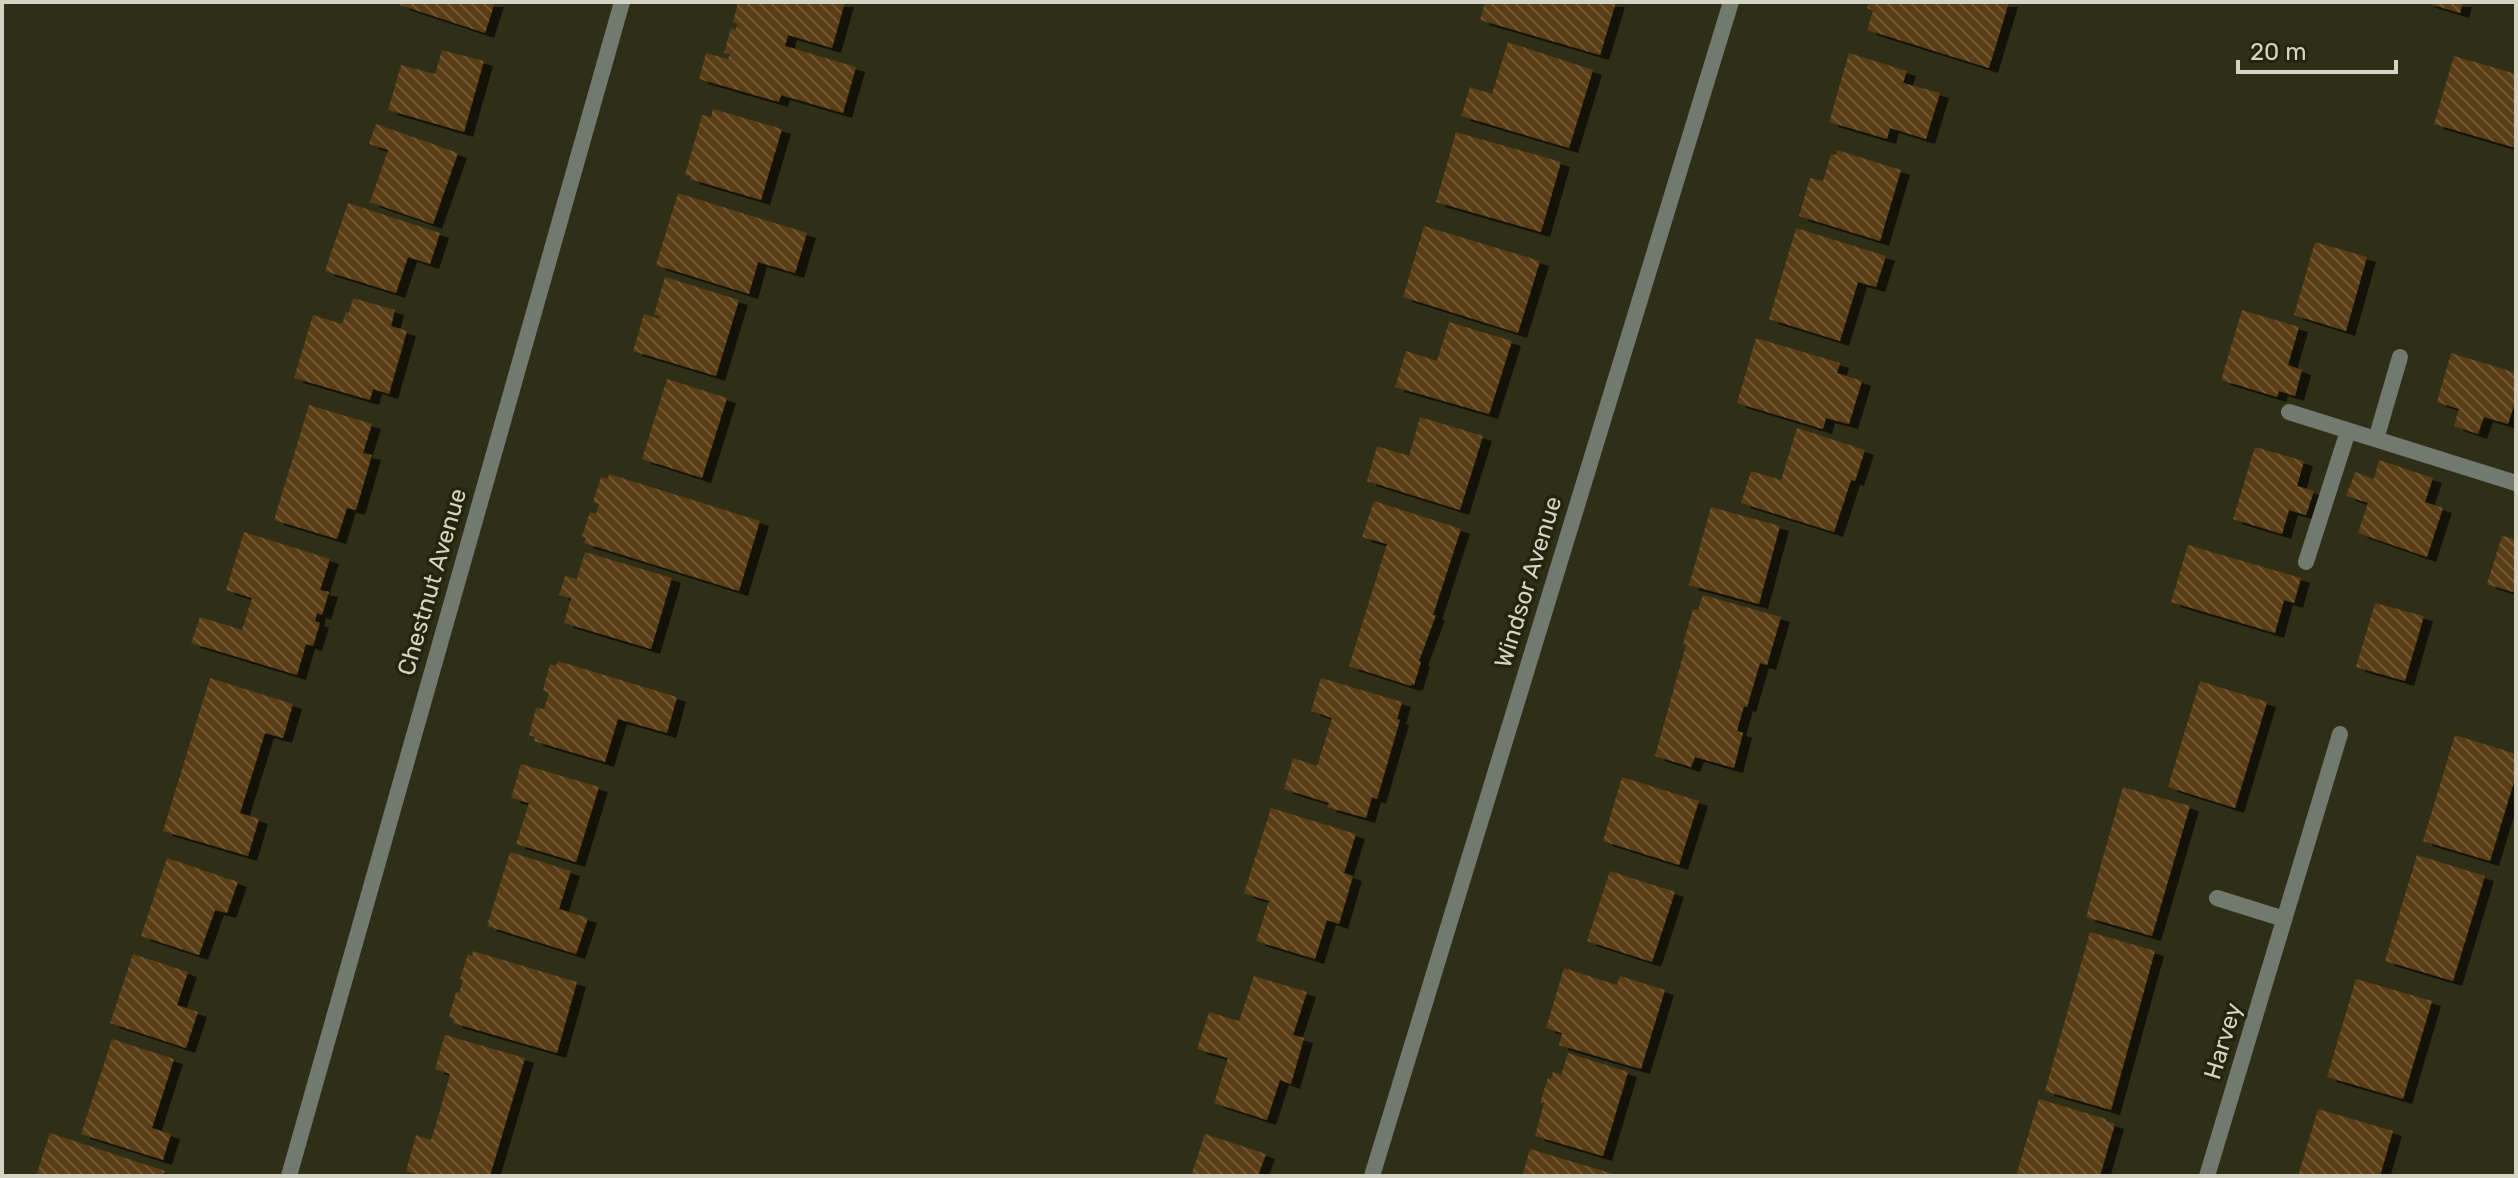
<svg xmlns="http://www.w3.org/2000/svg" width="2518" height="1178" font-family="Rubik,sans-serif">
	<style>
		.building { fill: url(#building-back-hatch); filter: url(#shadow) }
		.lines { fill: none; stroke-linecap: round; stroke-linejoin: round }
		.minor { stroke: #727a70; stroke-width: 16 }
		.labels { text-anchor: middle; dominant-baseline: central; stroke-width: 7; stroke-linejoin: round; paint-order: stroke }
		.street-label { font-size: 24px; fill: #d4d4c5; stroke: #25240c }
	</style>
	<defs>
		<pattern id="building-back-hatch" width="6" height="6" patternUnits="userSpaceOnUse" patternTransform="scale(2)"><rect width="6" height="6" fill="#593c13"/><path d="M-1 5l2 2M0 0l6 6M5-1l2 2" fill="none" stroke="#705734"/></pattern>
		<filter id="shadow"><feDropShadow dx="9" dy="5" stdDeviation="0" flood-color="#0009"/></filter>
	</defs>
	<rect width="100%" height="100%" fill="#2f2e16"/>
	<g class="building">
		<path d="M 401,2 L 495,2 L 485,33 L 400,5 Z"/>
		<path d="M 738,2 L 845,2 L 832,48 L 788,35 L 785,46 L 856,67 L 843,113 L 781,95 L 779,102 L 699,79 L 706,53 L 728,59 L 730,54 L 724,53 L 731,28 L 735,30 L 738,24 L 733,22 Z"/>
		<path d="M 1485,2 L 1616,2 L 1600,55 L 1480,20 Z"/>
		<path d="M 1869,2 L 2009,2 L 1989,68 L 1867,30 L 1873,11 L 1867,8 Z"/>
		<path d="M 2424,2 L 2463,2 L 2460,13 Z"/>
		<path d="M 1508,42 L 1593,70 L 1569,148 L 1461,116 L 1470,87 L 1492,94 Z"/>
		<path d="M 442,50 L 484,61 L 464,132 L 388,110 L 401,65 L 435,74 Z"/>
		<path d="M 1849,53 L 1907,71 L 1903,83 L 1940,93 L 1926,139 L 1890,128 L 1887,139 L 1829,122 Z"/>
		<path d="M 2454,56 L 2516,74 L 2516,148 L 2434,124 Z"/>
		<path d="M 713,109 L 782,129 L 761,200 L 690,179 L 691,176 L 685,175 L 702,115 L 711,117 Z"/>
		<path d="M 376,124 L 458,153 L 433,224 L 370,202 L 388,150 L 369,144 Z"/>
		<path d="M 1456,132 L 1561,162 L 1541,232 L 1436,202 Z"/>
		<path d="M 1837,150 L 1901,170 L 1880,241 L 1799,216 L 1810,178 L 1823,181 L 1831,154 L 1836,155 Z"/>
		<path d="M 678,193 L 807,233 L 795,273 L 758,262 L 749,294 L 656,265 Z"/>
		<path d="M 348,203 L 440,233 L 430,264 L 408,257 L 396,293 L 325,271 Z"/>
		<path d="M 1424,226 L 1540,261 L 1518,333 L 1403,297 Z"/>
		<path d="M 1796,228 L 1886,256 L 1876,287 L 1858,282 L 1840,341 L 1769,319 Z"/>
		<path d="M 2315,242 L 2367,257 L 2346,331 L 2294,315 Z"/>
		<path d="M 665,277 L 739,300 L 716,376 L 633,351 L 644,314 L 659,319 L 660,316 L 654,315 Z"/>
		<path d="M 353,298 L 395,310 L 391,326 L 407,331 L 389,394 L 373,389 L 370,400 L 294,378 L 313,315 L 342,324 L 346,312 L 349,313 Z"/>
		<path d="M 2242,310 L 2299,327 L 2288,365 L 2302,370 L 2295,396 L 2279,391 L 2277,397 L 2221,380 Z"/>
		<path d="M 1449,322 L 1512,341 L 1489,414 L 1395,387 L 1406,351 L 1437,361 Z"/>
		<path d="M 1756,338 L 1840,363 L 1837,373 L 1862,381 L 1849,424 L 1826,418 L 1823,429 L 1737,403 Z"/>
		<path d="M 2451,353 L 2516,373 L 2516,399 L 2508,424 L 2484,417 L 2478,434 L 2454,426 L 2459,409 L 2437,402 Z"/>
		<path d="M 667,379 L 727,398 L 702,478 L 642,459 Z"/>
		<path d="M 309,405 L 372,424 L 363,453 L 372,455 L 356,510 L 347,508 L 337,539 L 274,520 Z"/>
		<path d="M 1420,417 L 1483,436 L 1460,510 L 1367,481 L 1377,446 L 1409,456 Z"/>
		<path d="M 1797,428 L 1865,450 L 1855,481 L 1851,480 L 1834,532 L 1741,503 L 1751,471 L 1781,480 Z"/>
		<path d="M 2255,447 L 2304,461 L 2297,486 L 2314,491 L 2306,515 L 2289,510 L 2282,534 L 2233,519 Z"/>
		<path d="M 2379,460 L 2433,478 L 2425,502 L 2443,508 L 2427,557 L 2358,533 L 2368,503 L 2346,496 L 2355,472 L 2374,479 Z"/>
		<path d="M 609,474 L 760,521 L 739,591 L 584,543 L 586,538 L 582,536 L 590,512 L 596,514 L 599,504 L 593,502 L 601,477 L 608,479 Z"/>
		<path d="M 1374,501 L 1461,529 L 1433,615 L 1436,615 L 1419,661 L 1421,662 L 1414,685 L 1412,684 L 1411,686 L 1349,666 L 1387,544 L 1362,537 Z"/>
		<path d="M 1711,507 L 1780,526 L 1759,604 L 1689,585 Z"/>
		<path d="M 244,532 L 330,559 L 320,590 L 329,592 L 322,615 L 317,613 L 315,621 L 320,623 L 313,646 L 306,644 L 297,675 L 191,643 L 200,617 L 242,630 L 252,598 L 226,590 Z"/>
		<path d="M 2502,536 L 2516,539 L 2516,593 L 2487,584 Z"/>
		<path d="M 2188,545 L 2301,578 L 2294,603 L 2284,600 L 2275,633 L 2171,602 Z"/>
		<path d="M 585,552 L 672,578 L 651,649 L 564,623 L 571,598 L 559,595 L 565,576 L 577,579 Z"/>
		<path d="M 1703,595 L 1781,617 L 1767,665 L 1760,663 L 1747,707 L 1744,706 L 1737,731 L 1743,733 L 1734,768 L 1695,757 L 1691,767 L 1655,756 L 1686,645 L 1683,644 L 1693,609 L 1698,610 Z"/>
		<path d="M 2375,603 L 2424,616 L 2405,681 L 2356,667 Z"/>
		<path d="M 558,661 L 677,697 L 667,733 L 618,719 L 605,762 L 534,741 L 535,737 L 529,735 L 536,708 L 544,709 L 549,693 L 543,690 L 550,664 L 556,666 Z"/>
		<path d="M 210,678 L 293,704 L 283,738 L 265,733 L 240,813 L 259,819 L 248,856 L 163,831 Z"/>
		<path d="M 1321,678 L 1402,702 L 1397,719 L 1400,720 L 1377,799 L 1372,797 L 1366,818 L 1327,807 L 1329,803 L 1284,789 L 1293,758 L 1317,766 L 1332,718 L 1311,711 Z"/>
		<path d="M 2200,681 L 2267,702 L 2235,808 L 2168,787 Z"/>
		<path d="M 2455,735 L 2516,754 L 2516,775 L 2490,861 L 2423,841 Z"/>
		<path d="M 521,764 L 599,787 L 576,862 L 516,844 L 529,803 L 511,798 Z"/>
		<path d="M 1622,777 L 1699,801 L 1679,865 L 1603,841 Z"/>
		<path d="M 2123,787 L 2190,806 L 2152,936 L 2086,917 Z"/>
		<path d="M 1271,808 L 1356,834 L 1344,873 L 1353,876 L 1339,924 L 1327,920 L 1315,959 L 1256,941 L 1269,901 L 1244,893 Z"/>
		<path d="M 510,852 L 571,871 L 559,909 L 588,918 L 576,954 L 487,926 Z"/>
		<path d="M 2417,855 L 2485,876 L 2453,981 L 2385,961 Z"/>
		<path d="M 167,858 L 238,882 L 227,913 L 215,910 L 199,955 L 141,936 Z"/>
		<path d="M 1610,871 L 1675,892 L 1652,962 L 1587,941 Z"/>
		<path d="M 2090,932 L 2155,951 L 2111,1110 L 2045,1091 Z"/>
		<path d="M 473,951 L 577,982 L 557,1053 L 453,1023 L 454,1019 L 449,1017 L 456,992 L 459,993 L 463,980 L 460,979 L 468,954 L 472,956 Z"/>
		<path d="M 133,954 L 188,972 L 177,1005 L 198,1012 L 186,1048 L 110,1023 Z"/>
		<path d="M 1564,968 L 1617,985 L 1620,976 L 1665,990 L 1641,1069 L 1559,1045 L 1562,1033 L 1546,1028 Z"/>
		<path d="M 1254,976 L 1307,992 L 1293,1035 L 1304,1038 L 1291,1084 L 1280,1080 L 1267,1120 L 1214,1103 L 1228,1058 L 1197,1049 L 1209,1012 L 1239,1021 Z"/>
		<path d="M 2356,979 L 2432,1001 L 2403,1099 L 2327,1077 Z"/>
		<path d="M 445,1035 L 525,1058 L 490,1176 L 423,1176 L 406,1171 L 416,1135 L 431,1140 L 441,1107 L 450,1074 L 435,1069 Z"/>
		<path d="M 112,1039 L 174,1059 L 152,1128 L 171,1134 L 163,1160 L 81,1134 Z"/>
		<path d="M 1568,1053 L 1628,1072 L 1603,1156 L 1535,1136 L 1544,1103 L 1540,1103 L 1548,1078 L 1551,1079 L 1553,1072 L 1561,1075 Z"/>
		<path d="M 2039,1099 L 2106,1119 L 2106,1121 L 2115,1124 L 2100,1176 L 2016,1176 Z"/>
		<path d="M 2318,1109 L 2393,1131 L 2380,1176 L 2298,1176 Z"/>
		<path d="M 50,1133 L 165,1171 L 163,1176 L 36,1176 Z"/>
		<path d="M 1205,1134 L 1266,1154 L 1258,1176 L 1191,1176 Z"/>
		<path d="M 1530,1149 L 1617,1175 L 1617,1176 L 1522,1176 Z"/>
	</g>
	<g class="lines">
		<g class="minor">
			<path d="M 2289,412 L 2516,483"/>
			<path d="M 2376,439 L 2400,357"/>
			<path d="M 2306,562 L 2348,431"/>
			<path d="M 2217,898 L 2284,919"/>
			<path d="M 289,1176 L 622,2"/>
			<path d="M 1372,1176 L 1731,2"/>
			<path d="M 2207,1176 L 2340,734"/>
		</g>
	</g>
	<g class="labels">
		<g class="street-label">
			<text transform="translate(432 582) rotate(-74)">Chestnut Avenue</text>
			<text transform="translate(1528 582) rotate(-73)">Windsor Avenue</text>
			<text transform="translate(2223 1041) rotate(-73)">Harvey</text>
		</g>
	</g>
	<rect width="2518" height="1178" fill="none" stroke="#d4d4c5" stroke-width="8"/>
	<path d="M2238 60v12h158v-12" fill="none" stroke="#d4d4c5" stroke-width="4"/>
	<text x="2250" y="60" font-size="24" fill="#d4d4c5" stroke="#25240c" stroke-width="6" paint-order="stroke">20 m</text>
</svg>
